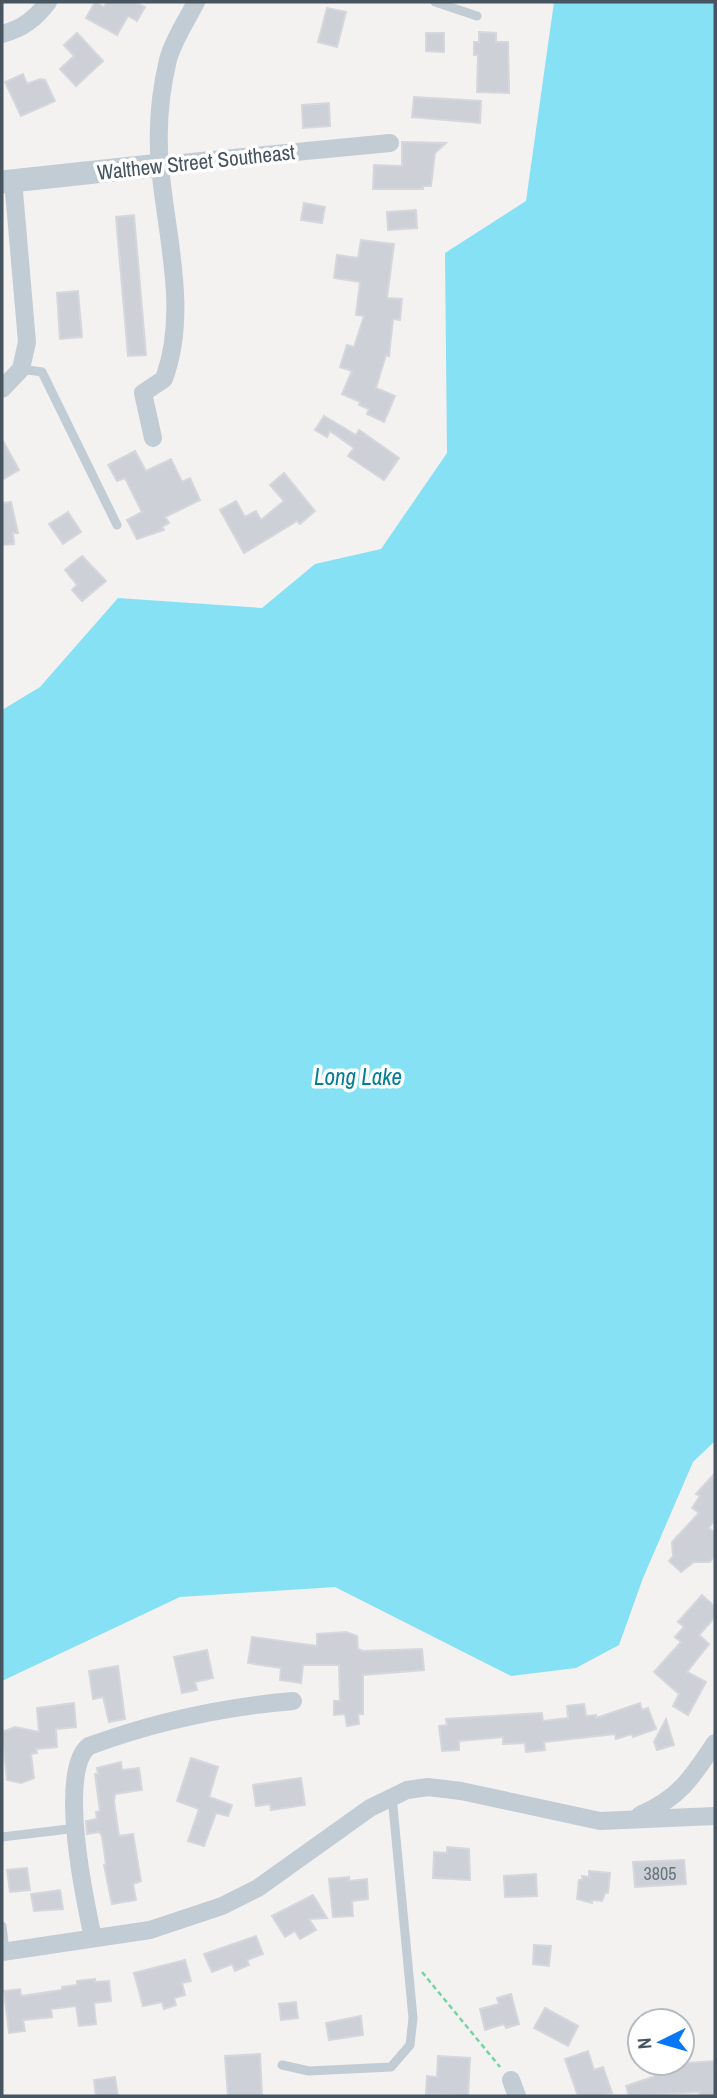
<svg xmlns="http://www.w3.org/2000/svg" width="717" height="2098" font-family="'Archivo Narrow',sans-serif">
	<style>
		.water { fill: #86e1f5 }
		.building { fill: #cdd0d6; stroke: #d5d7dd; stroke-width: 2 }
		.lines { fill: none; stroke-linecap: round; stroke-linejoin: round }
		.path { stroke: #71d6a1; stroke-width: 2.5; stroke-dasharray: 5 3.5; stroke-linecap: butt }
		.service { stroke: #c1ccd4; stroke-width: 9 }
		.minor { stroke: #c1ccd4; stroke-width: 18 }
		.tertiary { stroke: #c1ccd4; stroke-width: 23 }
		.labels { text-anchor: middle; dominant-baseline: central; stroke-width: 7; stroke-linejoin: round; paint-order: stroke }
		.number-label { font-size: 18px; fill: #68747e }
		.street-label { font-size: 21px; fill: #475561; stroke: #fff }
		.water-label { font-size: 23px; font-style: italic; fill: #037e99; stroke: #fff }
	</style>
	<rect width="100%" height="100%" fill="#f4f1f1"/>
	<path class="water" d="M 554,2 L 715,2 L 715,1441 L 693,1462 L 643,1578 L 619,1645 L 576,1668 L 511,1676 L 335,1587 L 180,1597 L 2,1681 L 2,710 L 40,687 L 118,598 L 262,608 L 315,564 L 381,549 L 447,453 L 445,253 L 526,201 Z"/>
	<g class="building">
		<path d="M 95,2 L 104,7 L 107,2 L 134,2 L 145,7 L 137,21 L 128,16 L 117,35 L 86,18 Z"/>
		<path d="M 327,8 L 346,12 L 337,47 L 318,42 Z"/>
		<path d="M 479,32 L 496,33 L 496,42 L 508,42 L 509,93 L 477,92 L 478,55 L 474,55 L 474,42 L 479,42 Z"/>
		<path d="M 77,33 L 103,61 L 76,86 L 60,69 L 74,56 L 64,45 Z"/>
		<path d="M 426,33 L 444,33 L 444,52 L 426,51 Z"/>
		<path d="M 23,74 L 27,84 L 40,79 L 45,80 L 55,101 L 21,116 L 5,82 Z"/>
		<path d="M 414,97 L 481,101 L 480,123 L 412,117 Z"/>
		<path d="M 329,103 L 330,126 L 303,128 L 302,105 Z"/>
		<path d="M 402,142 L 446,143 L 435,153 L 431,186 L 423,186 L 423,189 L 373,189 L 374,165 L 402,166 Z"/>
		<path d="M 304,203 L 325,207 L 322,223 L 301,220 Z"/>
		<path d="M 416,210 L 417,228 L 388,230 L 387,212 Z"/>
		<path d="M 134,215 L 146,355 L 128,356 L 116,217 Z"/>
		<path d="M 361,240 L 394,244 L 387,298 L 402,299 L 400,320 L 393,319 L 389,356 L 386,355 L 376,388 L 395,396 L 384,422 L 367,414 L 369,409 L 359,405 L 360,402 L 342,394 L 352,371 L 340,367 L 347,345 L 354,347 L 364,316 L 356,315 L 360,282 L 334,278 L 337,255 L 358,258 Z"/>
		<path d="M 78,291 L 82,337 L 60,339 L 57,293 Z"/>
		<path d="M 324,416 L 356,435 L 359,430 L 399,458 L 384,480 L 348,456 L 354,448 L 330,431 L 327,437 L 315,430 Z"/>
		<path d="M 2,439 L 19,470 L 2,480 Z"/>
		<path d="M 135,451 L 146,471 L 171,459 L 182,482 L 190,478 L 200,500 L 165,517 L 169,523 L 162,527 L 164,530 L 137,539 L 127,520 L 142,512 L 125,478 L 117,481 L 108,465 Z"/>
		<path d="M 284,473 L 315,511 L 300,524 L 297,521 L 244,553 L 220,510 L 236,501 L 245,517 L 256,511 L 261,520 L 284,501 L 270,485 Z"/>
		<path d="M 11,502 L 18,533 L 13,533 L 14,544 L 2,545 L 2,503 Z"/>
		<path d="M 68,512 L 81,532 L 63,544 L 49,524 Z"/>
		<path d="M 82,556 L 106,581 L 82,601 L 72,590 L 77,585 L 65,570 Z"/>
		<path d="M 715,1473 L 715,1519 L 709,1528 L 715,1533 L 715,1556 L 710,1562 L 694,1562 L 681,1572 L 669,1561 L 673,1556 L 672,1542 L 699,1513 L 692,1508 L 700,1496 L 696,1494 Z"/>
		<path d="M 702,1595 L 715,1607 L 715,1617 L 699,1635 L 709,1644 L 687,1672 L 706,1682 L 688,1715 L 673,1706 L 679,1694 L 654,1672 L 681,1642 L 675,1637 L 684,1627 L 678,1622 Z"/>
		<path d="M 346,1632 L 357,1636 L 358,1649 L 363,1651 L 422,1649 L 424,1670 L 363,1675 L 363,1714 L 358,1714 L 359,1724 L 347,1726 L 345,1714 L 334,1715 L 334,1701 L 340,1701 L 339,1665 L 303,1665 L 301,1683 L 280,1680 L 281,1668 L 248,1663 L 252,1637 L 317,1646 L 317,1634 Z"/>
		<path d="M 207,1650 L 213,1678 L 195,1682 L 197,1690 L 182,1693 L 174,1657 Z"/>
		<path d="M 118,1666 L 125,1719 L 109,1722 L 103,1697 L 93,1699 L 89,1671 Z"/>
		<path d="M 74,1703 L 76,1727 L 56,1729 L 57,1747 L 36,1749 L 37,1753 L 31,1754 L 34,1778 L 21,1783 L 7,1780 L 2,1732 L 15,1727 L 39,1732 L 37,1708 Z"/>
		<path d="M 640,1703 L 642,1710 L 648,1708 L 656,1729 L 633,1737 L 632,1734 L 616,1739 L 615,1734 L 544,1742 L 545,1750 L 526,1752 L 525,1743 L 503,1744 L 503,1737 L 459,1741 L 459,1750 L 442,1751 L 439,1726 L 447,1725 L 446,1719 L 542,1713 L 543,1721 L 568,1718 L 567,1706 L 584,1704 L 586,1716 L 596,1715 L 596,1718 Z"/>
		<path d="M 666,1719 L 674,1745 L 657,1750 L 654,1742 Z"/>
		<path d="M 191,1758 L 218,1767 L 209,1797 L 232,1805 L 228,1816 L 216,1813 L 204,1846 L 188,1841 L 199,1809 L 177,1801 Z"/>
		<path d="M 121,1762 L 122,1770 L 139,1768 L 142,1790 L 115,1794 L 114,1802 L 119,1836 L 133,1834 L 141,1881 L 133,1884 L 136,1900 L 112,1904 L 104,1865 L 106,1864 L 102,1836 L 99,1832 L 87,1834 L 86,1821 L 97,1819 L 96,1812 L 100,1811 L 95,1774 L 98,1774 L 97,1768 Z"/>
		<path d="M 301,1778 L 305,1805 L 271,1810 L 270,1804 L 256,1806 L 253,1785 Z"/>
		<path d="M 447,1847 L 469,1849 L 470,1880 L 433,1878 L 434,1852 L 447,1853 Z"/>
		<path d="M 684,1860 L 686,1884 L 635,1887 L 633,1862 Z"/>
		<path d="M 27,1868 L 30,1890 L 10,1892 L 7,1870 Z"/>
		<path d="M 589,1871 L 610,1873 L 608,1893 L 605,1893 L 602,1901 L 592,1900 L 592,1903 L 577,1899 L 579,1880 L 582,1880 L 582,1876 L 589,1877 Z"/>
		<path d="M 536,1874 L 537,1896 L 505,1897 L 504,1876 Z"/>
		<path d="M 349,1877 L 349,1881 L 367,1879 L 368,1899 L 352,1901 L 353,1916 L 333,1917 L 329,1879 Z"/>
		<path d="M 60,1890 L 63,1909 L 34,1911 L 31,1894 Z"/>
		<path d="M 313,1895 L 327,1918 L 309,1919 L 316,1930 L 300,1939 L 295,1931 L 285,1937 L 272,1916 Z"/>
		<path d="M 256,1936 L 263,1954 L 247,1960 L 249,1965 L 235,1971 L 232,1964 L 212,1972 L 204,1954 Z"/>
		<path d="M 534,1945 L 551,1946 L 549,1966 L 533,1964 Z"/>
		<path d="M 185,1960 L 191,1981 L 182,1983 L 185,1995 L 174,1998 L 176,2005 L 164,2009 L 162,2002 L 143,2006 L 134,1973 Z"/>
		<path d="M 95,1979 L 95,1982 L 109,1981 L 111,2001 L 94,2003 L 96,2024 L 79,2026 L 76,2006 L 51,2009 L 52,2017 L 23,2020 L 25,2031 L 9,2033 L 4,1991 L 20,1989 L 21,1996 L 62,1990 L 62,1987 L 77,1985 L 77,1981 Z"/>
		<path d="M 511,1994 L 519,2024 L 506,2028 L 504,2024 L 485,2030 L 480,2009 L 499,2004 L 497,1998 Z"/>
		<path d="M 296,2002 L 298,2018 L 281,2020 L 279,2004 Z"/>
		<path d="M 545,2008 L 578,2026 L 568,2046 L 534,2028 Z"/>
		<path d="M 361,2016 L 363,2035 L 329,2040 L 326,2023 Z"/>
		<path d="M 588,2051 L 594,2070 L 603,2067 L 612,2093 L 601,2096 L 578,2096 L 565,2059 Z"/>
		<path d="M 260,2054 L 262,2096 L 228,2096 L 225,2056 Z"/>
		<path d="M 438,2056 L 470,2058 L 468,2096 L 426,2094 L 427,2076 L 437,2077 Z"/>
		<path d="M 714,2061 L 715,2096 L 700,2096 L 699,2092 L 629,2096 L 626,2086 L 676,2069 L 676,2064 Z"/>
		<path d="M 115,2077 L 118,2096 L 96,2096 L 94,2080 Z"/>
	</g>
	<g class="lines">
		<path class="path" d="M 422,1972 L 500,2067"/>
		<g class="service">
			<path d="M 435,2 L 477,16"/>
			<path d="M 21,369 L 42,372 L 117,525"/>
			<path d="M 2,1837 L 77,1828"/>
			<path d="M 2,1926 L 5,1951"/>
			<path d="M 282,2065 L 309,2071 L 391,2067 L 410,2045 L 413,2018 L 392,1796"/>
		</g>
		<g class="minor">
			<path d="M 2,34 C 22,29 35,19 48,2"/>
			<path d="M 160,165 L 390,143"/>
			<path d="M 2,389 L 21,369 L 27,342 L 13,180"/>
			<path d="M 153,438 L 143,393 L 164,379 C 189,311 166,236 160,166 C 157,132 160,93 168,60 C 173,40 187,20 196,2"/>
			<path d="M 640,1815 C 679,1798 692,1778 715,1743"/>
			<path d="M 93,1938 C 85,1901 57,1770 89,1746 C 157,1721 221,1707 293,1701"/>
			<path d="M 2,1952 L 150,1930 L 222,1906 L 258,1888 L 370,1808 L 407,1790 L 428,1787 L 461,1791 L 600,1821 L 715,1816"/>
			<path d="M 511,2080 L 517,2096"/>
		</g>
		<path class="tertiary" d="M 2,182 L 160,165"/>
	</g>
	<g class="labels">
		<g class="number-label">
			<text x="660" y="1873">3805</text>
		</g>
		<g class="street-label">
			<text transform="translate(196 162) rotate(-6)">Walthew Street Southeast</text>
		</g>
		<g class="water-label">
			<text x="358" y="1076">Long Lake</text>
		</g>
	</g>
	<rect width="717" height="2098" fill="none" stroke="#475561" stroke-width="7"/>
	<g transform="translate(661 2042) rotate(265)"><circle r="33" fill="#ffffff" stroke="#b5bbc0" stroke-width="2"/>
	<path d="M0-5L12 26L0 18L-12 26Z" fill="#0777f8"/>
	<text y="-10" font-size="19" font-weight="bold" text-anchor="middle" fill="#475561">N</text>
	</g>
</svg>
